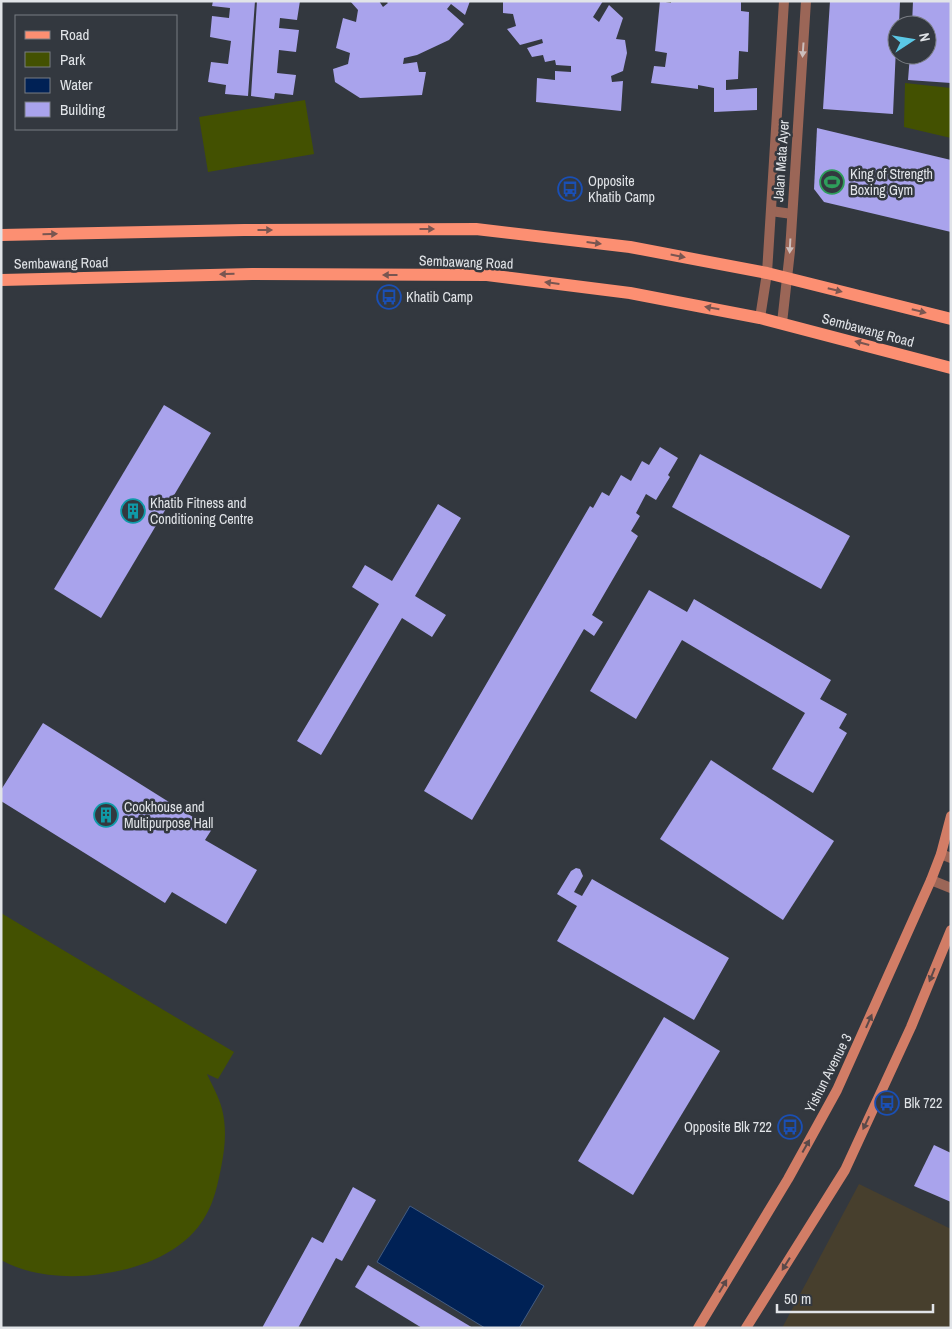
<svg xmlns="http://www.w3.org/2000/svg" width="952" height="1329" font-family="'Archivo Narrow',sans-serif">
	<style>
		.education { fill: #473f2d }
		.green { fill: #435101 }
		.water { fill: #002155; stroke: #445c81 }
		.building { fill: #a9a3ec }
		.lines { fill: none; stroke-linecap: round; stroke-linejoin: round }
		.minor { stroke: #9b6657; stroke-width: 10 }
		.secondary { stroke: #d27d66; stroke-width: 10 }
		.primary { stroke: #fc8f72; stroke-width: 12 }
		.oneway { fill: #ccbebc }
		.oneway2 { fill: #795651 }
		.oneway3 { fill: #5b4949 }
		.labels { text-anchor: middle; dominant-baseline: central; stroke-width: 5; stroke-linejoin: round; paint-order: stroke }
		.street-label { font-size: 14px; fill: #e1e4e8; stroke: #33383f }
		.poi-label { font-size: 14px; fill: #e1e4e8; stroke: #33383f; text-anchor: start }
	</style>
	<rect width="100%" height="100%" fill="#33383f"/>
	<path class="education" d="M 859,1184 L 951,1229 L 951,1328 L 782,1328 Z"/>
	<g class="green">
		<path d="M 905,83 L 951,88 L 951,138 L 904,127 Z"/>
		<path d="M 305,100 L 314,154 L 208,172 L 199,117 Z"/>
		<path d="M 1,913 L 234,1052 L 218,1079 L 207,1074 C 212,1085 219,1097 222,1109 C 227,1129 225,1148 221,1168 C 218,1183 214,1202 206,1215 C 186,1252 140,1269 101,1274 C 69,1279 29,1276 1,1260 Z"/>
	</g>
	<path class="water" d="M 410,1206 L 544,1286 L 519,1328 L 485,1328 L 377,1262 Z"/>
	<g class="building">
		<path d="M 213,1 L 255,1 L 248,96 L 225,94 L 226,85 L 208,82 L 211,62 L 228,64 L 231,41 L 210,37 L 212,16 L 229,18 L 230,8 L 212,6 Z"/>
		<path d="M 257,1 L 300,1 L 297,20 L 280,18 L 279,28 L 299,30 L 296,52 L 279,50 L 277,73 L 296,75 L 293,95 L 275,93 L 274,99 L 251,96 Z"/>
		<path d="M 350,1 L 379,1 L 383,7 L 388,3 L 386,1 L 470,1 L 465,15 L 451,4 L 447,9 L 464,24 L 449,40 L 417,55 L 404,58 L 403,64 L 417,62 L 419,72 L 426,72 L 422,95 L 360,98 L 335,82 L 333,69 L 348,64 L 350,53 L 336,48 L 343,18 L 356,22 L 358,10 Z"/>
		<path d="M 503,1 L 603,1 L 593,17 L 599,22 L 609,5 L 623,18 L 616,39 L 625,40 L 627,53 L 623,71 L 611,76 L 612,82 L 623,81 L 621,111 L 536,102 L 537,78 L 555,80 L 555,71 L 571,72 L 571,66 L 556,65 L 555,60 L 545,62 L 543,55 L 532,57 L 527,48 L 543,43 L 542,39 L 520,45 L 507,29 L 516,26 L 513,14 L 503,13 Z"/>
		<path d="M 660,1 L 671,3 L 671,1 L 741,1 L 741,11 L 749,12 L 748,52 L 739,51 L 738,79 L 726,80 L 726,90 L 757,88 L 757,110 L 714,112 L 714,88 L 698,85 L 698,89 L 651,83 L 654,66 L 665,67 L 667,53 L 655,51 Z"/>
		<path d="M 830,1 L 900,1 L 899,25 L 897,25 L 893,114 L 823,109 Z"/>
		<path d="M 913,1 L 951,1 L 951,83 L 908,80 L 910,55 L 927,55 L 927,25 L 912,25 Z"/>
		<path d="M 817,128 L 951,160 L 951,232 L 824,202 L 814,189 Z"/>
		<path d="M 164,405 L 211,433 L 101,618 L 54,589 Z"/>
		<path d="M 660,447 L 678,458 L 668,475 L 670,477 L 656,500 L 646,494 L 636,513 L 640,516 L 631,531 L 638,536 L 592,615 L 603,622 L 594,636 L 584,629 L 472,820 L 424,791 L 590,506 L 593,508 L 602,492 L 609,496 L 621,475 L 631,481 L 642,461 L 649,465 Z"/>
		<path d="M 700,454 L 850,536 L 821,589 L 672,507 Z"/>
		<path d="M 438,504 L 461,518 L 415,596 L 446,615 L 432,637 L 402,618 L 321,755 L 297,741 L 379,604 L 352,587 L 365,565 L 392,581 Z"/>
		<path d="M 649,590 L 687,612 L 694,599 L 831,680 L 820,699 L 847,714 L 839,728 L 847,733 L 813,793 L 772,769 L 805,713 L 682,640 L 636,719 L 590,691 Z"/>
		<path d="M 43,723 L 212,829 L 205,840 L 257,870 L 226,924 L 172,892 L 165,903 L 1,801 L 1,790 Z"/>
		<path d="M 711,760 L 834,841 L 783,920 L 660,839 Z"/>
		<path d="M 576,868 L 580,869 L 583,876 L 574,892 L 582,896 L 592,879 L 729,958 L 694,1020 L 557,941 L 577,906 L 557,894 L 571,871 Z"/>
		<path d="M 664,1017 L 720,1051 L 633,1195 L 578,1161 Z"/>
		<path d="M 934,1145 L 951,1153 L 951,1202 L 914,1186 Z"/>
		<path d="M 353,1187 L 376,1200 L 342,1261 L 336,1258 L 298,1328 L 262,1328 L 312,1237 L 323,1243 Z"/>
		<path d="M 368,1265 L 473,1328 L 422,1328 L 355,1287 Z"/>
	</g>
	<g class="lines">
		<g class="minor">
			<path d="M 771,211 L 792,214"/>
			<path d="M 760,318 L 767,273 L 784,1"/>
			<path d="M 782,323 L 790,251 L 806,1"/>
			<path d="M 941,854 L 951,858"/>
			<path d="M 931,880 L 951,888"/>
		</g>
		<g class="secondary">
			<path d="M 698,1328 L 788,1179 L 837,1090 L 931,880 L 941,854 L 951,816"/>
			<path d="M 746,1328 L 845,1170 L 911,1027 L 951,930"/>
		</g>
		<g class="primary">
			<path d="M 1,235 L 244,230 L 476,229 L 630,247 L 767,273 L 951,319"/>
			<path d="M 1,280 L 252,274 L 487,275 L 630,293 L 760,318 L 951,368"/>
		</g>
	</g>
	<defs><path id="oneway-solid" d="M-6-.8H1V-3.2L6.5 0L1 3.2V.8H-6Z" transform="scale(1.25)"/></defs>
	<g class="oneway">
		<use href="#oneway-solid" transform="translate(803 50) rotate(94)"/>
		<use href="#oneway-solid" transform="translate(790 246) rotate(93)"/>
	</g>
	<g class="oneway2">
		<use href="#oneway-solid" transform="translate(427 229)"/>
		<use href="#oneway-solid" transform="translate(265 230)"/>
		<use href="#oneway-solid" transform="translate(50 234) rotate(-1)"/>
		<use href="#oneway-solid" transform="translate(594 243) rotate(7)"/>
		<use href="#oneway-solid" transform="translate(678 256) rotate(11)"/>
		<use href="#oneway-solid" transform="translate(227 274) rotate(179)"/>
		<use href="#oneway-solid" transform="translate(390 275) rotate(-180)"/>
		<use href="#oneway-solid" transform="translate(552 283) rotate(-173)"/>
		<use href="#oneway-solid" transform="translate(835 290) rotate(14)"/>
		<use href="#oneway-solid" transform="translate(712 308) rotate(-170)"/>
		<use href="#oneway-solid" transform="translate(919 311) rotate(14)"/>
		<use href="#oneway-solid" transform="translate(862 343) rotate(-165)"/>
	</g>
	<g class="oneway3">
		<use href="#oneway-solid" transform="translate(932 975) rotate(112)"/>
		<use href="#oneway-solid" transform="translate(869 1021) rotate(-66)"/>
		<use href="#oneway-solid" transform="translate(866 1123) rotate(115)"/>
		<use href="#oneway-solid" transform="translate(806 1146) rotate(-61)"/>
		<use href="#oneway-solid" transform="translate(786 1264) rotate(122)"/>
		<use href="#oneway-solid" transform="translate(723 1286) rotate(-59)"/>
	</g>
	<defs>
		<g id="stadium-ring" transform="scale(1.25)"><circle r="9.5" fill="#33383f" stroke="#2e9e5b" stroke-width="1.5"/><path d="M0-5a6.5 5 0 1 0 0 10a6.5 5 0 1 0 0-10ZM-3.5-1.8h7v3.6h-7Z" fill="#2e9e5b"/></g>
		<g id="bus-ring" transform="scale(1.25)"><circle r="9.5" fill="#33383f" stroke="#1a4fb4" stroke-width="1.5"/><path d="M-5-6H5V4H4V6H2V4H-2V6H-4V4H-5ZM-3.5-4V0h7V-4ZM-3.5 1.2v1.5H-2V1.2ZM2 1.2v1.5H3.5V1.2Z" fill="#1a4fb4"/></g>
		<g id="building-ring" transform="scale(1.25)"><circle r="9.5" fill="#33383f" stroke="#0f9aa8" stroke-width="1.5"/><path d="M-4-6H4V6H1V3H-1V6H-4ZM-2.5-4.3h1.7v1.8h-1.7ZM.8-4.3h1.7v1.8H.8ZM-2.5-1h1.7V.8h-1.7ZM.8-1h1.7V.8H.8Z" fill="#0f9aa8"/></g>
	</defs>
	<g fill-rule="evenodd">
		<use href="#stadium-ring" x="832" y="182"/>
		<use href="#bus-ring" x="570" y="189"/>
		<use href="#bus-ring" x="389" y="297"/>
		<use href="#building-ring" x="133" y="511"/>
		<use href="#building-ring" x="106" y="815"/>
		<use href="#bus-ring" x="887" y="1103"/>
		<use href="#bus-ring" x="790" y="1127"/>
	</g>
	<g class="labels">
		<g class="street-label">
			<text transform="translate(781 161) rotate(-86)">Jalan Mata Ayer</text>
			<text transform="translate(466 262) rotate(2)">Sembawang Road</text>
			<text transform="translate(61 263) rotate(-1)">Sembawang Road</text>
			<text transform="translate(868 330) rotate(15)">Sembawang Road</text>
			<text transform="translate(828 1073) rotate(-63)">Yishun Avenue 3</text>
		</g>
		<g class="poi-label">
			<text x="850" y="174">King of Strength<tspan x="850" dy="16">Boxing Gym</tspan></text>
			<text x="588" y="181">Opposite<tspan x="588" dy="16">Khatib Camp</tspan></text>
			<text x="406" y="297">Khatib Camp</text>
			<text x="150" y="503">Khatib Fitness and<tspan x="150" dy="16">Conditioning Centre</tspan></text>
			<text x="124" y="807">Cookhouse and<tspan x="124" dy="16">Multipurpose Hall</tspan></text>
			<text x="904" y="1103">Blk 722</text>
			<text x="772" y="1127" text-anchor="end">Opposite Blk 722</text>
		</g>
	</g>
	<rect width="952" height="1329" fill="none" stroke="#e1e4e8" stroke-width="5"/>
	<rect x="15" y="15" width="162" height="115" fill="#33383f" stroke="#797d83"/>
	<rect x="25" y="31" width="25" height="8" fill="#fc8f72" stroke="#797d83"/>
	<text x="60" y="40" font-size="15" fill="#e1e4e8">Road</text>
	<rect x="25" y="52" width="25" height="15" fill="#435101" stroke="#797d83"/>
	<text x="60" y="65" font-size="15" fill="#e1e4e8">Park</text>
	<rect x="25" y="78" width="25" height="15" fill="#002155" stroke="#797d83"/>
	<text x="60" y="90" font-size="15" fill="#e1e4e8">Water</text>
	<rect x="25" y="102" width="25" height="15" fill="#a9a3ec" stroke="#797d83"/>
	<text x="60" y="115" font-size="15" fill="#e1e4e8">Building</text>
	<g transform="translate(912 40) rotate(78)"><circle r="24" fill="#33383f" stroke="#797d83"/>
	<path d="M0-4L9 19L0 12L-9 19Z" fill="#5bc8e6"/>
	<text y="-8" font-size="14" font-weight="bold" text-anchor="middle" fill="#e1e4e8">N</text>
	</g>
	<path d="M777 1304v8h156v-8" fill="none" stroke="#e1e4e8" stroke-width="2.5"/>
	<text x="784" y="1304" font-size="15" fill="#e1e4e8" stroke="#33383f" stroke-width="4" paint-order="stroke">50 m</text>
</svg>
